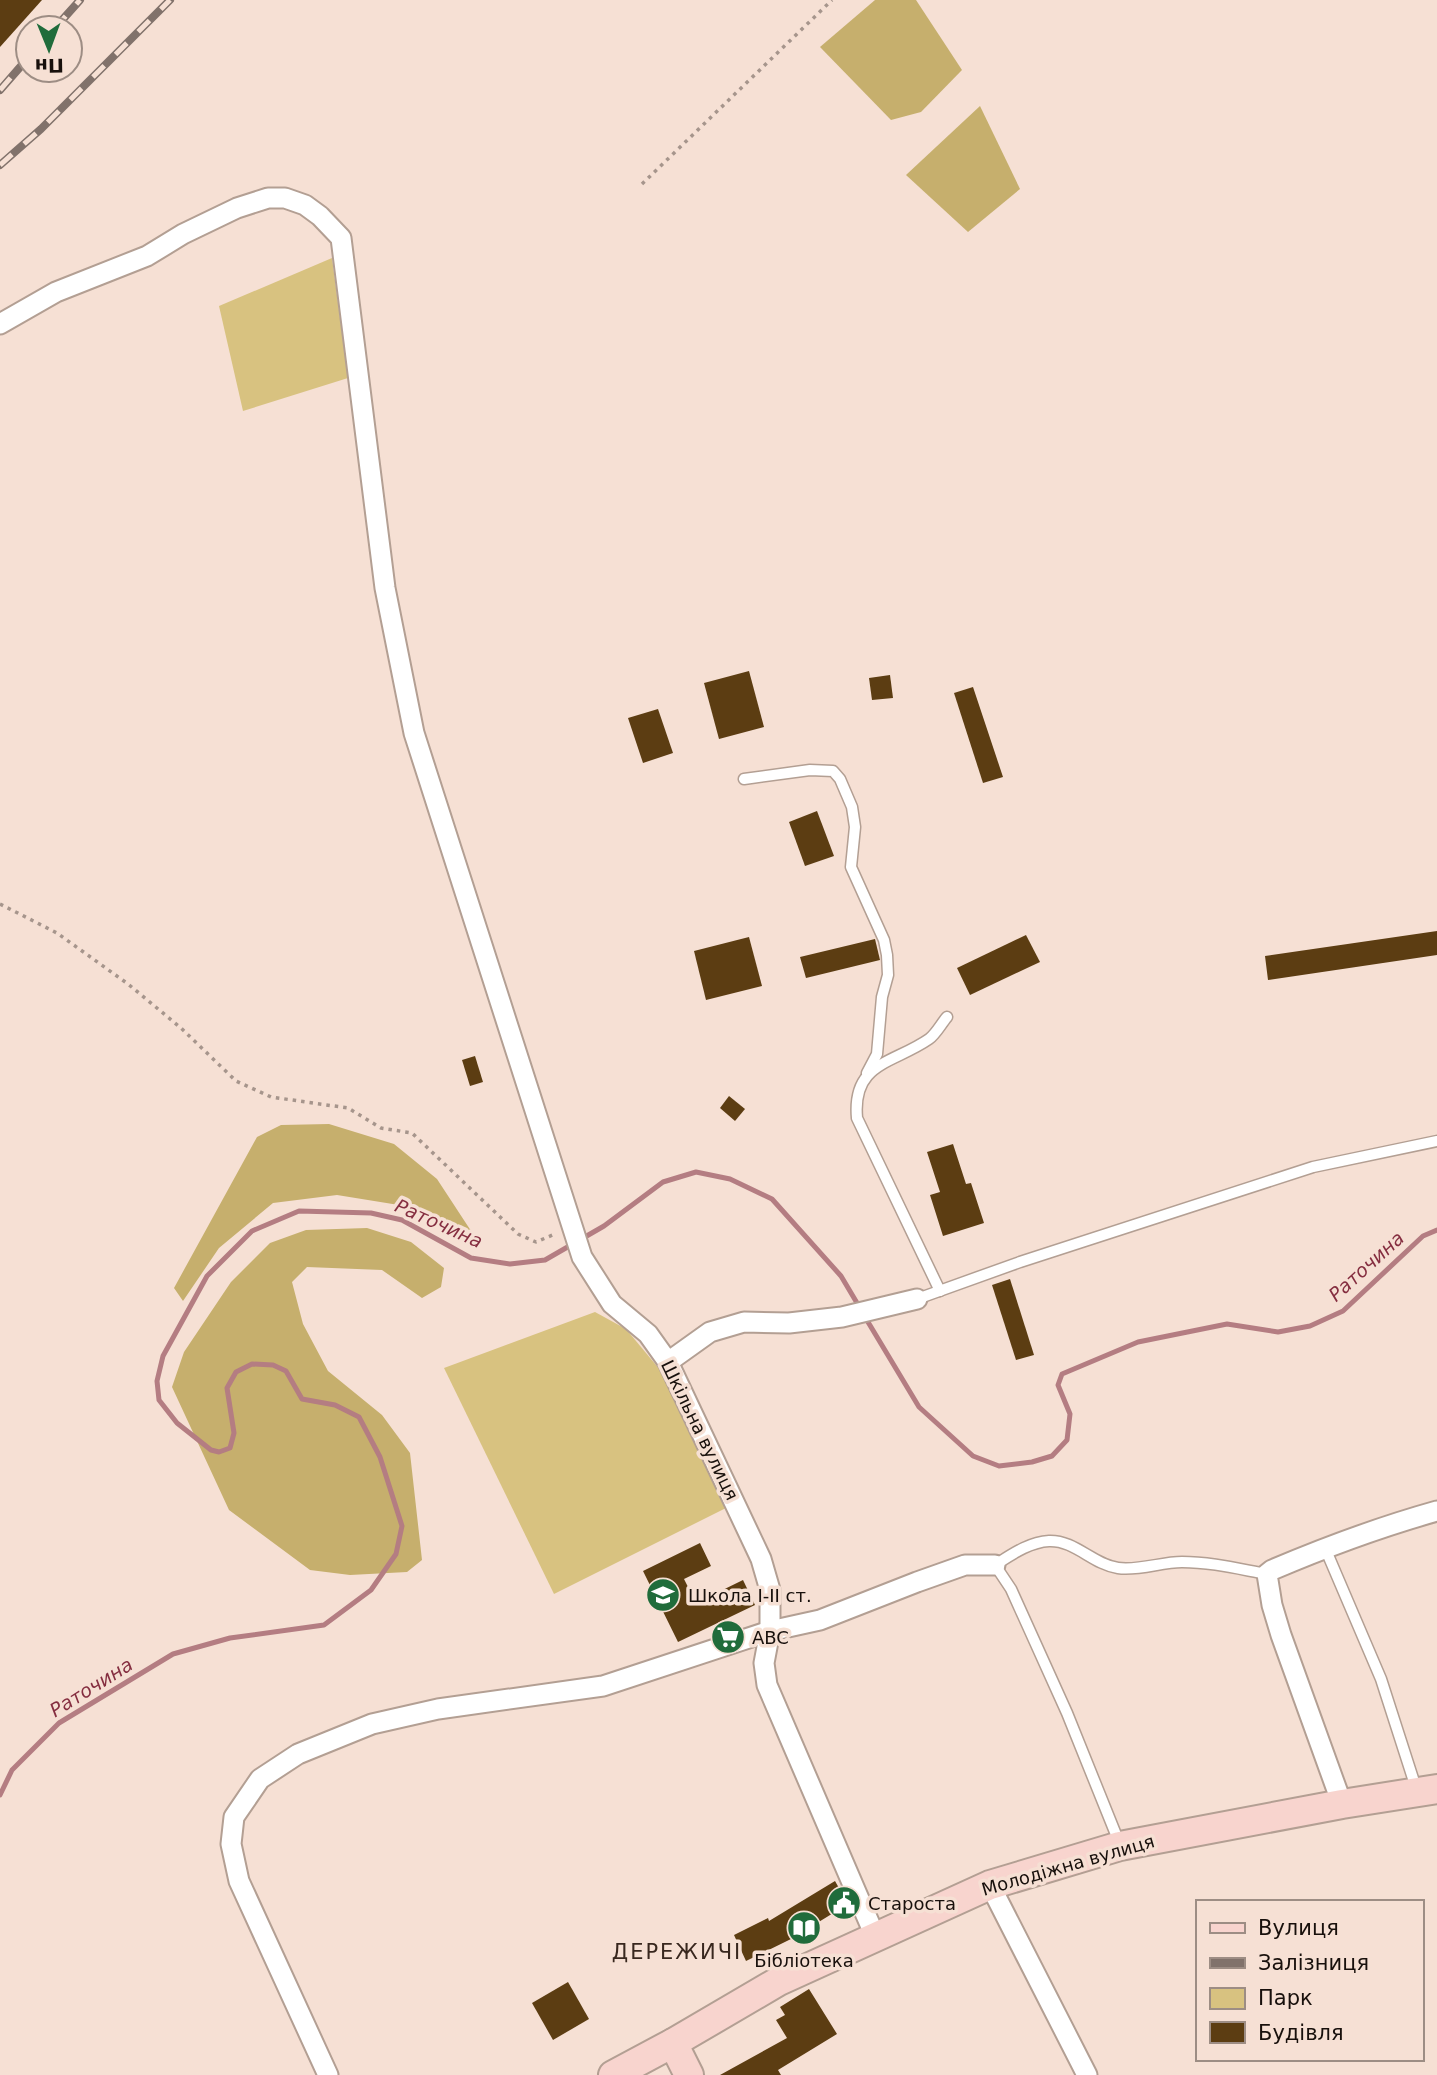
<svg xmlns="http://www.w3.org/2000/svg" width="1437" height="2075" font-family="'DejaVu Sans',sans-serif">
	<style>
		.green { fill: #d8c280 }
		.forest { fill: #c6af6d }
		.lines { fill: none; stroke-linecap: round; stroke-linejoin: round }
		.stream { stroke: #b47d82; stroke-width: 5 }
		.building { fill: #5c3d12 }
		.lane-casing { stroke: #b39f93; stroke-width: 13 }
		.street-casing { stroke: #b39f93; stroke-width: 23 }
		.secondary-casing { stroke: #b39f93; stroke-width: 32 }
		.path { stroke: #a6958c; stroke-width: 3.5; stroke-dasharray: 3.5 5; stroke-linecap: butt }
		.lane { stroke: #fff; stroke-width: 10 }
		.street { stroke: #fff; stroke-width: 19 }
		.secondary { stroke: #f8d4ce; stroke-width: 28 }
		.rail-casing { stroke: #81726b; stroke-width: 8 }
		.rail { stroke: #f6e0d4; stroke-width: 5; stroke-dasharray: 16; stroke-linecap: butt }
		.labels { text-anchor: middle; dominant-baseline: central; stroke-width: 7; stroke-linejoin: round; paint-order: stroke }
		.street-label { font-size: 18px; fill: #18100c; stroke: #f6e0d4 }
		.poi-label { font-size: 18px; fill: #18100c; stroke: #f6e0d4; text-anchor: start }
		.water-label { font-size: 19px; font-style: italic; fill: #852e40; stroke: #f6e0d4 }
		.quarter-label { font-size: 21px; letter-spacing: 2px; fill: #38271e; stroke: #f6e0d4 }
	</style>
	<rect width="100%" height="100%" fill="#f6e0d4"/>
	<g class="green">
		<path d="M 332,258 L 348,378 L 243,411 L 219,306 Z"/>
		<path d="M 595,1312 L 626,1329 L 666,1377 L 728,1507 L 554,1594 L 444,1368 Z"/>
	</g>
	<g class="forest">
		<path d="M 875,0 L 916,0 L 962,70 L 921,112 L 891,120 L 820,47 Z"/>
		<path d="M 980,106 L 1020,189 L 968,232 L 906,175 Z"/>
		<path d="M 329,1124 L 394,1144 L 437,1179 L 475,1237 L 405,1206 L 337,1195 L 273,1203 L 219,1248 L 183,1301 L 174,1288 L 257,1137 L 281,1125 Z"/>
		<path d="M 367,1228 L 411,1242 L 444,1268 L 441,1287 L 422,1298 L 382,1270 L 307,1267 L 292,1282 L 303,1324 L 328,1371 L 382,1415 L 410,1453 L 422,1560 L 407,1572 L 350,1575 L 310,1570 L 229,1510 L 172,1387 L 184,1352 L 231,1282 L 270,1243 L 306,1230 Z"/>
	</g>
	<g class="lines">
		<g class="stream">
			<path d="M 865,1317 L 919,1407 L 973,1456 L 999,1466 L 1032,1462 L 1052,1456 L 1067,1440 L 1070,1414 L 1058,1385 L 1062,1374 L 1138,1342 L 1227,1324 L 1278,1332 L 1310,1326 L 1343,1311 L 1423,1236 L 1437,1230"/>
			<path d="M 0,1795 L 12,1770 L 59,1723 L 173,1654 L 230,1638 L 324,1625 L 371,1590 L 396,1554 L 402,1526 L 380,1457 L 359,1417 L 335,1405 L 302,1399 L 286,1371 L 273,1365 L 252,1364 L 236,1372 L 227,1388 L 234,1433 L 230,1448 L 219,1452 L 211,1450 L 177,1423 L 159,1400 L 157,1381 L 163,1356 L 207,1276 L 252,1231 L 299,1211 L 371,1213 L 402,1220 L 471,1258 L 510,1264 L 545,1260 L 604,1226 L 663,1182 L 696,1172 L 730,1179 L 772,1199 L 841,1276 L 860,1308"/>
		</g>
	</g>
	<g class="building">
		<path d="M 0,0 L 42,0 L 0,47 Z"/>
		<path d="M 749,671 L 764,727 L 719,739 L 704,683 Z"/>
		<path d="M 890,675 L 893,698 L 872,700 L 869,678 Z"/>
		<path d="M 973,687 L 1003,777 L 983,783 L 954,693 Z"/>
		<path d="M 658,709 L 673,753 L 643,763 L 628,718 Z"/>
		<path d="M 817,811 L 834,856 L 805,866 L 789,822 Z"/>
		<path d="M 1437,931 L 1437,955 L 1268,980 L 1265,956 Z"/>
		<path d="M 1026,935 L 1040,962 L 970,995 L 957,968 Z"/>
		<path d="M 749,937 L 762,986 L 706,1000 L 694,951 Z"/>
		<path d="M 875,939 L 880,960 L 806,978 L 800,957 Z"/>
		<path d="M 475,1056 L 483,1082 L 470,1086 L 462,1060 Z"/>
		<path d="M 729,1096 L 745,1109 L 735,1121 L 720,1108 Z"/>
		<path d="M 953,1144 L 966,1184 L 971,1183 L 984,1223 L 943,1236 L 930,1195 L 940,1192 L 927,1152 Z"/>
		<path d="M 1010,1279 L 1034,1355 L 1016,1360 L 992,1285 Z"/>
		<path d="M 700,1543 L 711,1566 L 684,1579 L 696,1603 L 743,1580 L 755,1605 L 678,1642 L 643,1571 Z"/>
		<path d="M 835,1881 L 848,1904 L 791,1939 L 746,1961 L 734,1935 L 768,1918 L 769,1921 Z"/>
		<path d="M 568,1982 L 589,2019 L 553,2040 L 532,2003 Z"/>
		<path d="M 809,1989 L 837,2034 L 778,2070 L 781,2075 L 720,2075 L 787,2038 L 776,2020 L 785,2015 L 780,2007 Z"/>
	</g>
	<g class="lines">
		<g class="lane-casing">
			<g id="lane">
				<path d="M 744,779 L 810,770 L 833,771 L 840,779 L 852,807 L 855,827 L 851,867 L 884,940 L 887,955 L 888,975 L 882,997 L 877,1054 L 867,1073"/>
				<path d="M 940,1291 L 857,1118 C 852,1062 893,1064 929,1039 C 936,1034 941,1024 947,1017"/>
				<path d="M 917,1299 L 1020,1262 L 1313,1167 L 1437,1141"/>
				<path d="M 1325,1548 L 1381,1679 L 1417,1791"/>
				<path d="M 1119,1842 L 1067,1713 L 1011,1589 L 995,1565 C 1011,1555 1029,1542 1049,1541 C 1075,1540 1092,1564 1118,1568 C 1139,1571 1161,1562 1182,1562 C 1211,1562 1239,1569 1267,1574"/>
			</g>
		</g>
		<g class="street-casing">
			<g id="street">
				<path d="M 0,324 L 56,292 L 147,256 L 183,234 L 237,208 L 268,198 L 285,198 L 305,205 L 320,216 L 341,238 L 385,588 L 414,733 L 582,1257 L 612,1304 L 648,1334 L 668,1362 L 761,1559 L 770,1590 L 770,1631 L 764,1663 L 767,1685 L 875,1936"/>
				<path d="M 668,1362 L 710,1332 L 744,1322 L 789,1323 L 842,1317 L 917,1299"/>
				<path d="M 1342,1804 L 1281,1635 L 1272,1605 L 1267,1574 L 1272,1570 C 1326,1547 1380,1527 1437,1511"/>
				<path d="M 990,1885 L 1087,2075"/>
				<path d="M 328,2075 L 239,1881 L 231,1844 L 234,1817 L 260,1779 L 298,1754 L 372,1724 L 438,1709 L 603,1686 L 770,1631 L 820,1620 L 917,1582 L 965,1565 L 995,1565"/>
			</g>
		</g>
		<g class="secondary-casing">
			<g id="secondary">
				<path d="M 673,2043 L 689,2075"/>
				<path d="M 613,2075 L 673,2043 L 779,1981 L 990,1885 L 1120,1846 L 1342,1804 L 1437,1789"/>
			</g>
		</g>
		<g class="path">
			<path d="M 642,184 L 832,0"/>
			<path d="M 0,904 L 57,933 L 128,984 L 181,1028 L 236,1081 L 271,1097 L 348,1108 L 381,1128 L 412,1133 L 518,1234 L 536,1242 L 555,1234"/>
		</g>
		<use href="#lane" class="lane"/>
		<use href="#street" class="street"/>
		<use href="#secondary" class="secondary"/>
		<g class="rail-casing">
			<g id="rail">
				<path d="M 55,28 L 80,0"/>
				<path d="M 0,90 L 28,58"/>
				<path d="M 0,165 L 41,129 L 170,0"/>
			</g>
		</g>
		<use href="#rail" class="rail"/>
	</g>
	<defs>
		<g id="school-disc" transform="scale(1.75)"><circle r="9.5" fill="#206c3b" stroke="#f6e0d4"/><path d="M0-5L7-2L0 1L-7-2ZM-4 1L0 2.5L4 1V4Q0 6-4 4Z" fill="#fff"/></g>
		<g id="supermarket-disc" transform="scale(1.75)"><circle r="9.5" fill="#206c3b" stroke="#f6e0d4"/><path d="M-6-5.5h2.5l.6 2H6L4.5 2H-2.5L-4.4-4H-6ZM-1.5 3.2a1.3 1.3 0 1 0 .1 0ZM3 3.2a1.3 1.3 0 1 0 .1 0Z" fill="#fff"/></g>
		<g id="civic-disc" transform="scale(1.75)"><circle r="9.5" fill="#206c3b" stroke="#f6e0d4"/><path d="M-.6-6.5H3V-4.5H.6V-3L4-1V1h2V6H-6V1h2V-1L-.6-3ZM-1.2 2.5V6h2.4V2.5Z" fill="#fff"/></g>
		<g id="library-disc" transform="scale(1.75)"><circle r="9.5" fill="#206c3b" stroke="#f6e0d4"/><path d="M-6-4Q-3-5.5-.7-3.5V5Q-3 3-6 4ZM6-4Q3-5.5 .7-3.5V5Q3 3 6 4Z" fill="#fff"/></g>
	</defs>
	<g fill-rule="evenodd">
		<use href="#school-disc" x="663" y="1595"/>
		<use href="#supermarket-disc" x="728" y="1637"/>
		<use href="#civic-disc" x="844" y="1903"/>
		<use href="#library-disc" x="804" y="1928"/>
	</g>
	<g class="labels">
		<g class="street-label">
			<text transform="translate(700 1430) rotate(64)">Шкільна вулиця</text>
			<text transform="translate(1068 1865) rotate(-16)">Молодіжна вулиця</text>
		</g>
		<g class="poi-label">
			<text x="688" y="1595">Школа І-ІІ ст.</text>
			<text x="752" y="1637">ABC</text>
			<text x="868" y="1903">Староста</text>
			<text x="804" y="1960" text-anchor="middle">Бібліотека</text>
		</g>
		<g class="water-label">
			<text transform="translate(439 1223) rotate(24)">Раточина</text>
			<text transform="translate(1366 1266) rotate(-42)">Раточина</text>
			<text transform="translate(91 1687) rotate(-32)">Раточина</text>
		</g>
		<g class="quarter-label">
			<text x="677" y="1952">ДЕРЕЖИЧІ</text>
		</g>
	</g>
	<rect x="1196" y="1900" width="228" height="161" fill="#f6e0d4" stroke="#9d8d84" stroke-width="2"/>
	<rect x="1210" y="1923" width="35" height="10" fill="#f8d4ce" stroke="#9d8d84" stroke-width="2"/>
	<text x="1258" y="1935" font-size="21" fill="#18100c">Вулиця</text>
	<rect x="1210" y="1958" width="35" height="10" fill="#81726b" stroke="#9d8d84" stroke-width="2"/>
	<text x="1258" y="1970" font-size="21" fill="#18100c">Залізниця</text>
	<rect x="1210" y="1988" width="35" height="21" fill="#d8c280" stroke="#9d8d84" stroke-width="2"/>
	<text x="1258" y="2005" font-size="21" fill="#18100c">Парк</text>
	<rect x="1210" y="2022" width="35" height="21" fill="#5c3d12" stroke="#9d8d84" stroke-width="2"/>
	<text x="1258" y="2040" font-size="21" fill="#18100c">Будівля</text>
	<g transform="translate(49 49) rotate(179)"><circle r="33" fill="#f6e0d4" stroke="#9d8d84" stroke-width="2"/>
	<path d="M0-5L12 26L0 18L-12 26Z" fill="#206c3b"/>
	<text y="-10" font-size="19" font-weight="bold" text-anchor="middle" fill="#18100c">Пн</text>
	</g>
</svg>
